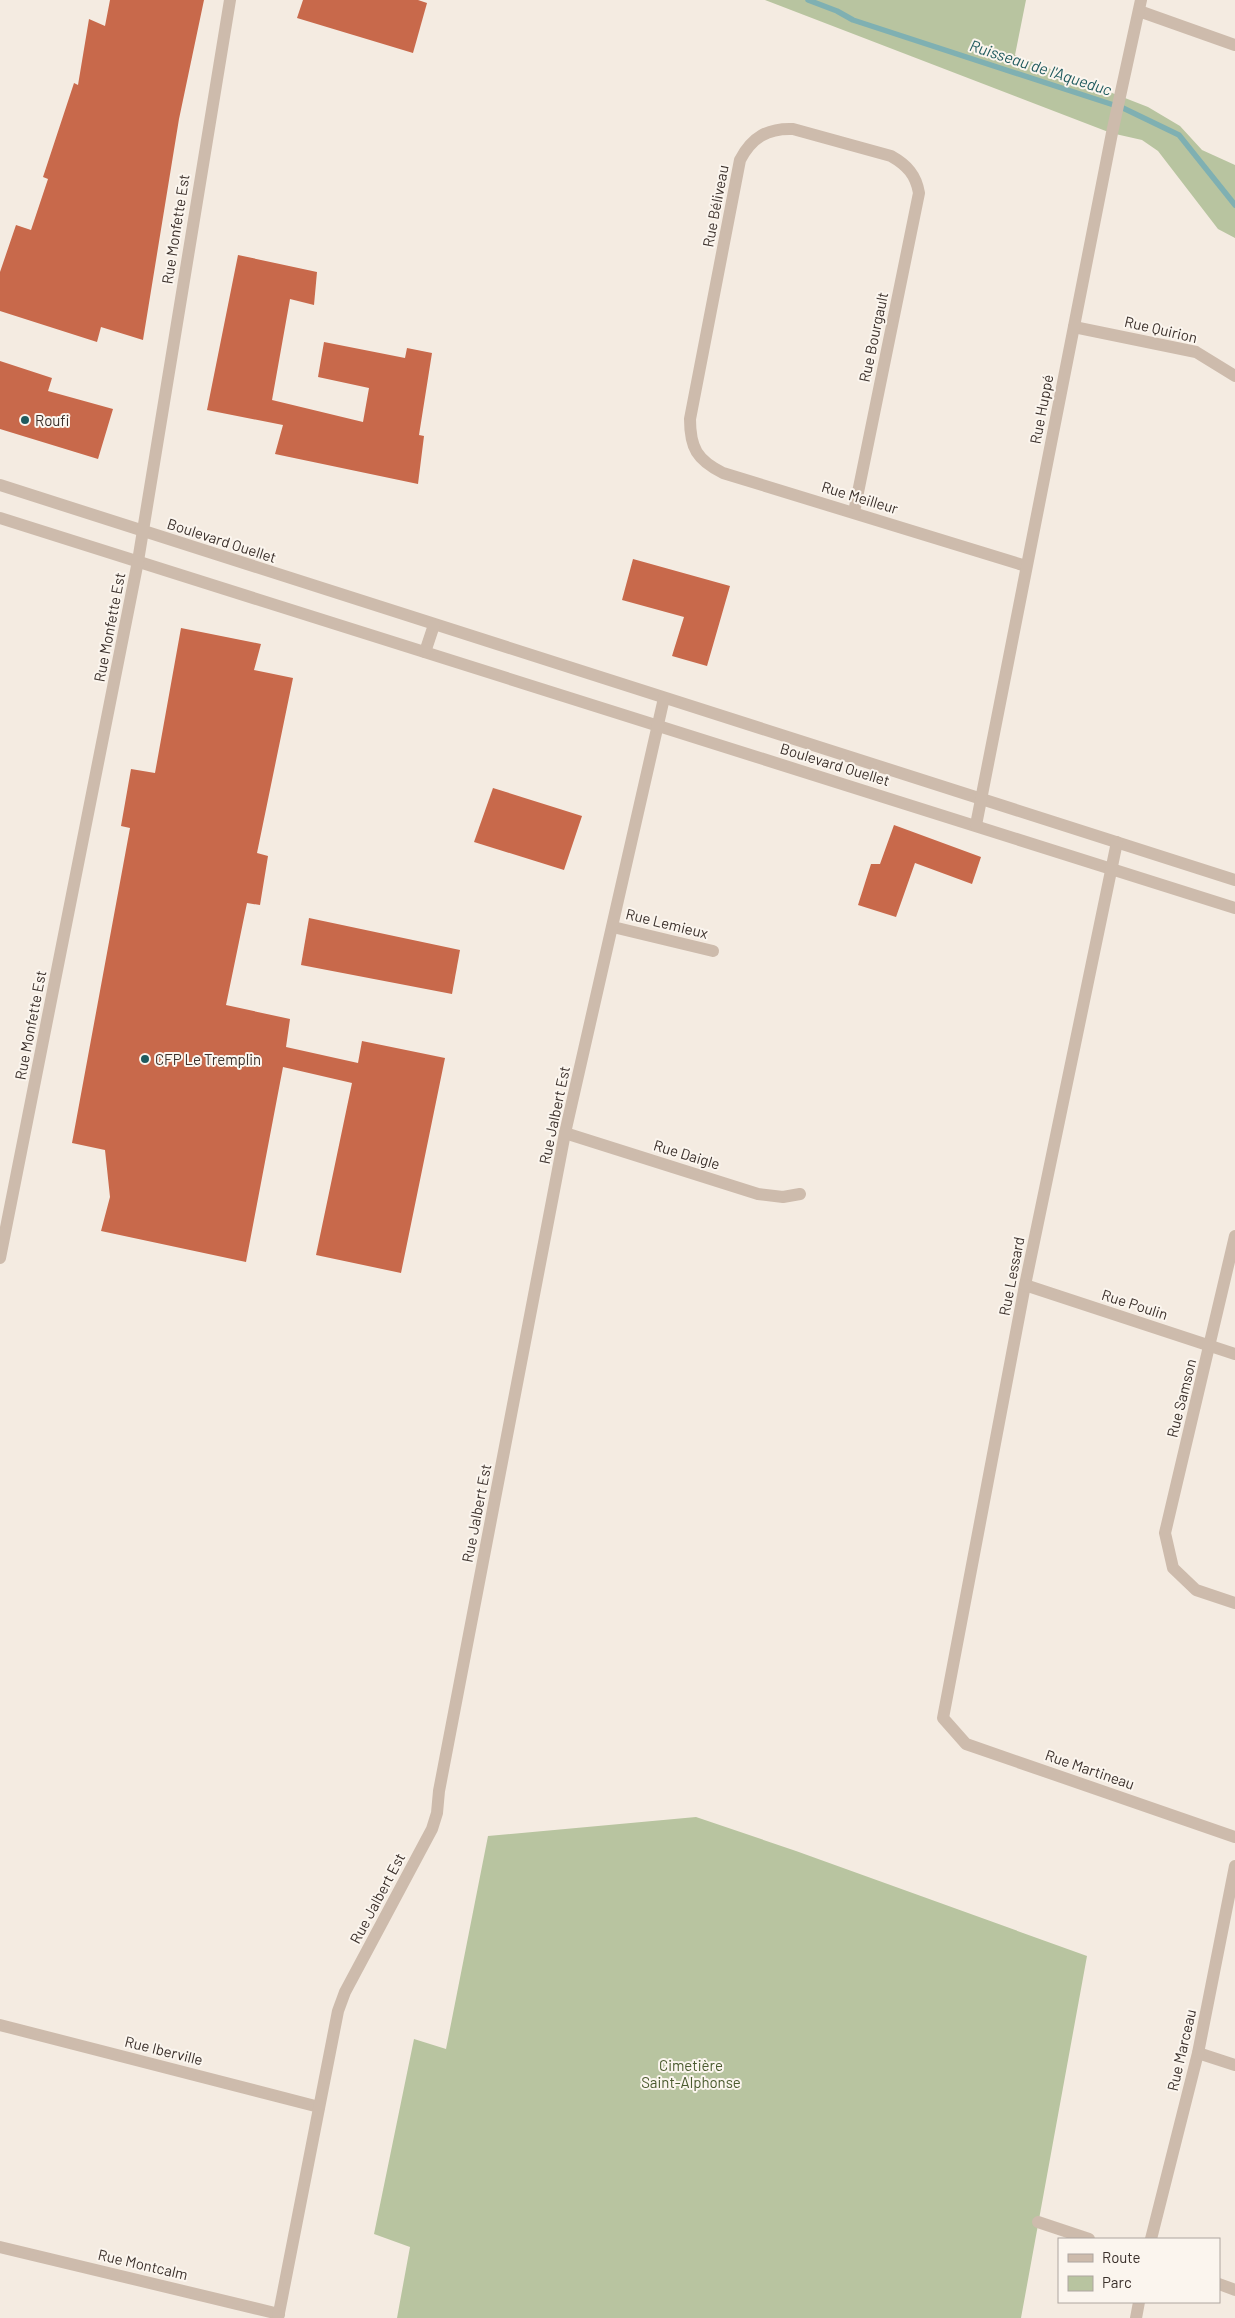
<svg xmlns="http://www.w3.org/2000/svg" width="1235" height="2318" font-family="Barlow,sans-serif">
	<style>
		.green { fill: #b8c4a0 }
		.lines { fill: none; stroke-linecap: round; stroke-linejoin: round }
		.stream { stroke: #7fb0b2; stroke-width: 5.5 }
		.building { fill: #c8694b }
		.minor { stroke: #cdbbac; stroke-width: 12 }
		.poi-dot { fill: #1f5a5e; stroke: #fbf5ee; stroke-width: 2 }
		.labels { text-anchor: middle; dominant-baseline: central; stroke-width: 4; stroke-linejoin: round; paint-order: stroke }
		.street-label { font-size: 15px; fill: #3b302b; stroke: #fbf5ee }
		.poi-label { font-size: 15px; fill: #3b302b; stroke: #fbf5ee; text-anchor: start }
		.park-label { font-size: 15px; fill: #4a5a2e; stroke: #fbf5ee }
		.water-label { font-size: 16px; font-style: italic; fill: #1f5a5e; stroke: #fbf5ee }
	</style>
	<rect width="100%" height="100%" fill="#f4ebe1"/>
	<g class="green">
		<path d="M 765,0 L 1026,0 L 1015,55 L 1148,107 L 1180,126 L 1202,150 L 1235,165 L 1235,238 L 1218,229 L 1158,151 L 1142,140 L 1111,133 Z"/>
		<path d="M 696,1817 L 796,1851 L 1087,1956 L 1021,2318 L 397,2318 L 410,2247 L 374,2234 L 414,2039 L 446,2049 L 488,1836 Z"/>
	</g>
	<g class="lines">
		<path class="stream" d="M 808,0 L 837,11 L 853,20 L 1123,108 L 1179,135 L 1235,205"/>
	</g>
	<g class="building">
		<path d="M 110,0 L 204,0 L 179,119 L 143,340 L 101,327 L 97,342 L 0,311 L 0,272 L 16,225 L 31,230 L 48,179 L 43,177 L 74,83 L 78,85 L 89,19 L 105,26 Z"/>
		<path d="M 303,0 L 418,0 L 427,3 L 413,53 L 297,18 Z"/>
		<path d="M 238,255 L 317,272 L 314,305 L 290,299 L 272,400 L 363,422 L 369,388 L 318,377 L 324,342 L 405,358 L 407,348 L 432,353 L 419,435 L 424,436 L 418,484 L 275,454 L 283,425 L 207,410 Z"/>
		<path d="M 0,361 L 52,378 L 48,391 L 113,409 L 98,459 L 0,429 Z"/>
		<path d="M 633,559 L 730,586 L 707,666 L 672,656 L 684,617 L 622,600 Z"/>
		<path d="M 181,628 L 261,644 L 254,670 L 293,678 L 257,853 L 268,856 L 260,905 L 247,903 L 226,1005 L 290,1019 L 286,1047 L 358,1063 L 362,1041 L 445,1058 L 401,1273 L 316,1255 L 352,1083 L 283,1067 L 246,1262 L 101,1231 L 110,1197 L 105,1150 L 72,1143 L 130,828 L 121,826 L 131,769 L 155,773 Z"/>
		<path d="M 493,788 L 582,816 L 564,870 L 474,842 Z"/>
		<path d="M 894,825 L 981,857 L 972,884 L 915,863 L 896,917 L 858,905 L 871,864 L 880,864 Z"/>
		<path d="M 309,918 L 460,950 L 452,994 L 301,965 Z"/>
	</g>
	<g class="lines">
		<g class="minor">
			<path d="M 1139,11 L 1235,45"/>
			<path d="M 1074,327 L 1196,352 L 1235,376"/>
			<path d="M 0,485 L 1235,880"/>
			<path d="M 854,512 L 919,193 C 916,175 907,165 891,156 L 793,129 C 768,128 752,137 740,160 L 690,419 C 690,448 697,460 723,473 L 1026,566"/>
			<path d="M 0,518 L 1235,908"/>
			<path d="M 425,652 L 434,625"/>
			<path d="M 976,825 L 1112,133 L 1141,0"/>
			<path d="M 1117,842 L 1025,1285 L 943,1718 L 966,1744 L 1235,1837"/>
			<path d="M 613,927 L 713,951"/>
			<path d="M 565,1133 L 758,1194 L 783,1197 L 800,1194"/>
			<path d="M 1235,1236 L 1165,1533 L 1173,1568 L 1196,1590 L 1235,1603"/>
			<path d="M 0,1258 L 138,561 L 230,0"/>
			<path d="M 1025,1285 L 1235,1354"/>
			<path d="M 0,2025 L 319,2107"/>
			<path d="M 1198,2053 L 1235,2065"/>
			<path d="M 1038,2222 L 1089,2239"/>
			<path d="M 1151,2239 L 1198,2053 L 1235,1866"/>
			<path d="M 0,2247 L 279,2314"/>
			<path d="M 1219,2284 L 1235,2290"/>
			<path d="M 278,2318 L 338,2011 L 345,1992 L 432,1829 L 437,1813 L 439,1791 L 565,1133 L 664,698"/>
			<path d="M 1136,2318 L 1139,2302"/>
		</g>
	</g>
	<g class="poi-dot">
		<circle cx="25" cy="420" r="5"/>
		<circle cx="145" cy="1059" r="5"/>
	</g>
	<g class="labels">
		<g class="street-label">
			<text transform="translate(715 206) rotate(-79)">Rue Béliveau</text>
			<text transform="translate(175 229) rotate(-81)">Rue Monfette Est</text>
			<text transform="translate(1161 329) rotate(13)">Rue Quirion</text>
			<text transform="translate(873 337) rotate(-78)">Rue Bourgault</text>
			<text transform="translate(1041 409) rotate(-79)">Rue Huppé</text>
			<text transform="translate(860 497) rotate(17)">Rue Meilleur</text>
			<text transform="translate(222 540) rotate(18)">Boulevard Ouellet</text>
			<text transform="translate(109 627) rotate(-79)">Rue Monfette Est</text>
			<text transform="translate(835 764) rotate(17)">Boulevard Ouellet</text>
			<text transform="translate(667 923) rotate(14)">Rue Lemieux</text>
			<text transform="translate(30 1025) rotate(-79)">Rue Monfette Est</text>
			<text transform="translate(554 1115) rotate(-78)">Rue Jalbert Est</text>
			<text transform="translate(687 1154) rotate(17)">Rue Daigle</text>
			<text transform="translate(1011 1276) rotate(-79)">Rue Lessard</text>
			<text transform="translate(1135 1304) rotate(18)">Rue Poulin</text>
			<text transform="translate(1181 1398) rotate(-76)">Rue Samson</text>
			<text transform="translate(476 1513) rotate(-79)">Rue Jalbert Est</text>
			<text transform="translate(1090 1769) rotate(19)">Rue Martineau</text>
			<text transform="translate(377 1898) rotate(-62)">Rue Jalbert Est</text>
			<text transform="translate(164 2050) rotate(14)">Rue Iberville</text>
			<text transform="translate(1181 2050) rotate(-77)">Rue Marceau</text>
			<text transform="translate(143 2264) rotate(13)">Rue Montcalm</text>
		</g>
		<g class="poi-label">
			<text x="35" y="420">Roufi</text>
			<text x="155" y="1059">CFP Le Tremplin</text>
		</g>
		<g class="park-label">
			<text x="691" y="2065">Cimetière<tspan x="691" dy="17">Saint-Alphonse</tspan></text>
		</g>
		<g class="water-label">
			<text transform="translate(1041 67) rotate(18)">Ruisseau de l'Aqueduc</text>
		</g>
	</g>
	<rect x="1058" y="2238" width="162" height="65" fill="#fbf5ee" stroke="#aea6a0"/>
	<rect x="1068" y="2254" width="25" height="8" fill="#cdbbac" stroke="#aea6a0"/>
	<text x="1102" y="2263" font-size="15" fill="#3b302b">Route</text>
	<rect x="1068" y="2276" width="25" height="15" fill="#b8c4a0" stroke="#aea6a0"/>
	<text x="1102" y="2288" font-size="15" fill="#3b302b">Parc</text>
</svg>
